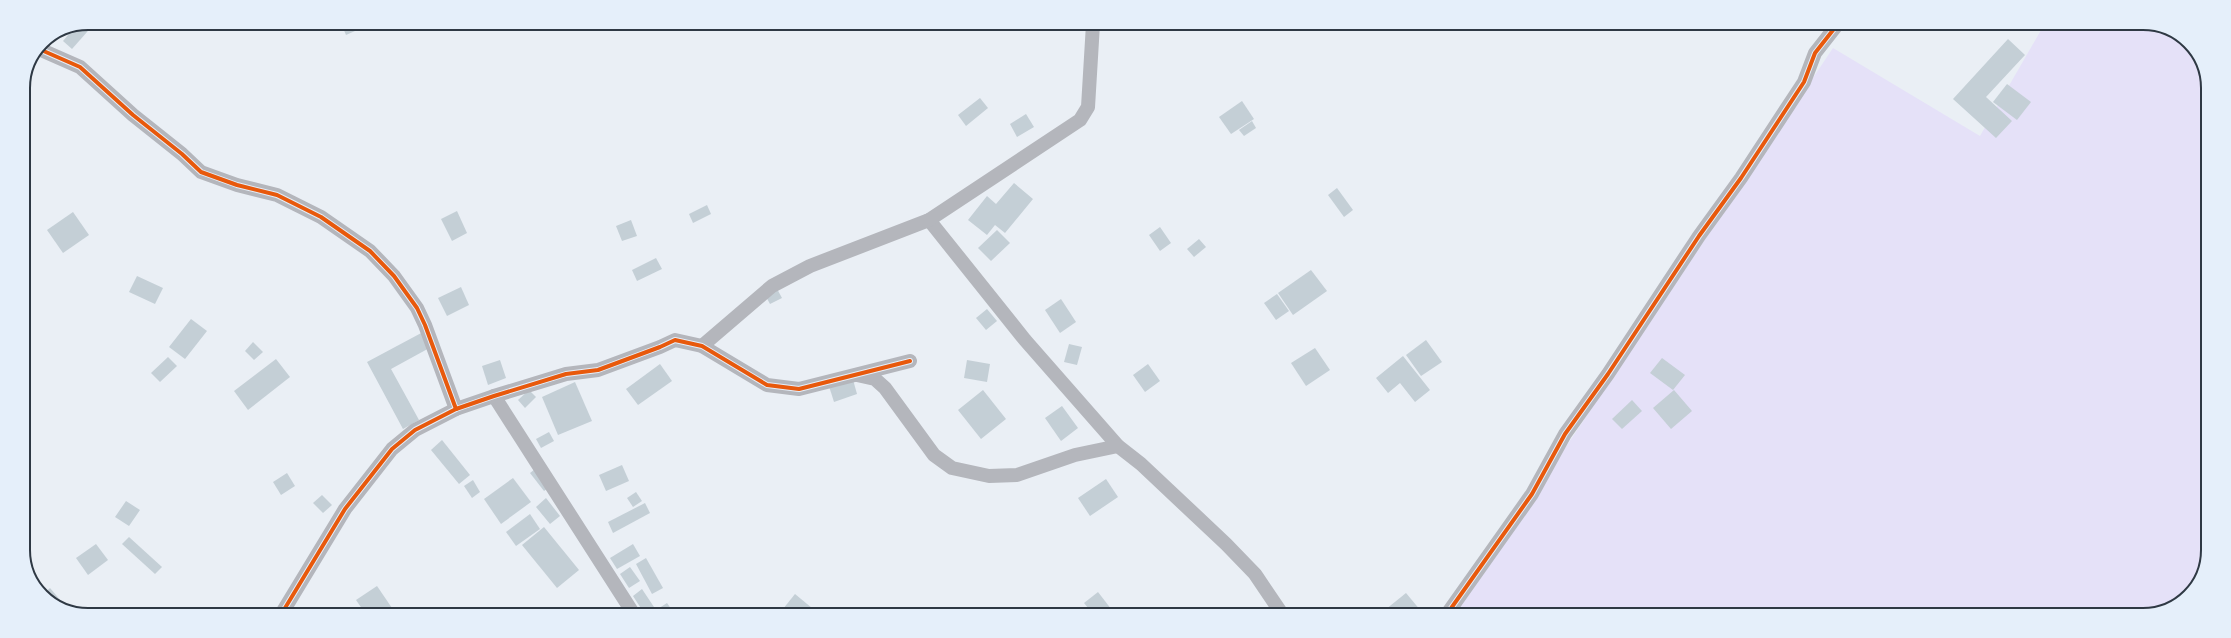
<svg xmlns="http://www.w3.org/2000/svg" width="2231" height="638" font-family="Montserrat,sans-serif">
	<style>
		.green { fill: #e5e1f8 }
		.building { fill: #c4cfd6 }
		.lines { fill: none; stroke-linecap: round; stroke-linejoin: round }
		.street { stroke: #b4b6bc; stroke-width: 14 }
		.cycleway-casing { stroke: #e5effa; stroke-width: 6 }
		.cycleway { stroke: #e8590c; stroke-width: 4 }
		.rim { fill: none; stroke: #2f3944; stroke-width: 2 }
	</style>
	<rect width="100%" height="100%" fill="#eaeff5"/>
	<path class="green" d="M 2044,25 L 2160,25 L 2192,45 L 2208,83 L 2206,567 L 2183,601 L 2143,615 L 1454,614 L 1833,48 L 1980,136 Z"/>
	<g class="building">
		<path d="M 88,23 L 95,23 L 72,49 L 63,41 L 73,29 Z"/>
		<path d="M 341,23 L 352,23 L 355,31 L 346,35 Z"/>
		<path d="M 2008,39 L 2025,55 L 1986,97 L 2012,121 L 1996,138 L 1953,99 Z"/>
		<path d="M 2007,84 L 2031,102 L 2017,120 L 1993,102 Z"/>
		<path d="M 980,98 L 988,108 L 966,126 L 958,115 Z"/>
		<path d="M 1242,101 L 1254,119 L 1231,134 L 1219,117 Z"/>
		<path d="M 1026,114 L 1034,127 L 1017,137 L 1010,124 Z"/>
		<path d="M 1252,121 L 1256,128 L 1244,136 L 1239,130 Z"/>
		<path d="M 1014,183 L 1033,199 L 1005,233 L 995,225 L 987,235 L 968,220 L 987,196 L 996,204 Z"/>
		<path d="M 1337,188 L 1353,210 L 1344,217 L 1328,195 Z"/>
		<path d="M 707,205 L 711,214 L 693,223 L 689,214 Z"/>
		<path d="M 457,211 L 467,233 L 452,241 L 441,219 Z"/>
		<path d="M 73,212 L 89,235 L 63,253 L 47,230 Z"/>
		<path d="M 631,220 L 637,236 L 622,241 L 616,226 Z"/>
		<path d="M 1160,227 L 1171,243 L 1160,251 L 1149,235 Z"/>
		<path d="M 997,230 L 1010,243 L 991,261 L 978,248 Z"/>
		<path d="M 1199,239 L 1206,247 L 1194,257 L 1187,249 Z"/>
		<path d="M 656,258 L 662,269 L 637,281 L 632,270 Z"/>
		<path d="M 1311,270 L 1327,291 L 1293,315 L 1278,293 Z"/>
		<path d="M 137,276 L 163,288 L 155,304 L 129,292 Z"/>
		<path d="M 461,287 L 469,305 L 447,316 L 438,298 Z"/>
		<path d="M 776,287 L 782,298 L 770,304 L 764,293 Z"/>
		<path d="M 1277,294 L 1289,311 L 1276,320 L 1264,303 Z"/>
		<path d="M 1061,299 L 1076,322 L 1060,333 L 1045,310 Z"/>
		<path d="M 987,309 L 997,321 L 986,330 L 976,318 Z"/>
		<path d="M 191,319 L 207,331 L 185,359 L 169,347 Z"/>
		<path d="M 425,331 L 433,346 L 391,369 L 419,420 L 403,429 L 367,362 Z"/>
		<path d="M 1426,340 L 1442,362 L 1421,376 L 1406,355 Z"/>
		<path d="M 253,342 L 263,352 L 254,360 L 245,351 Z"/>
		<path d="M 1069,344 L 1082,347 L 1077,365 L 1064,362 Z"/>
		<path d="M 1315,348 L 1330,370 L 1306,386 L 1291,363 Z"/>
		<path d="M 1403,356 L 1430,390 L 1415,402 L 1400,383 L 1388,393 L 1376,378 Z"/>
		<path d="M 168,357 L 177,366 L 160,382 L 151,373 Z"/>
		<path d="M 1662,358 L 1685,375 L 1673,390 L 1650,373 Z"/>
		<path d="M 276,359 L 290,377 L 248,410 L 234,391 Z"/>
		<path d="M 500,360 L 506,378 L 488,385 L 482,366 Z"/>
		<path d="M 967,360 L 990,364 L 987,382 L 964,378 Z"/>
		<path d="M 660,364 L 672,381 L 638,405 L 626,389 Z"/>
		<path d="M 1148,364 L 1160,381 L 1145,392 L 1133,375 Z"/>
		<path d="M 852,376 L 857,394 L 834,402 L 828,383 Z"/>
		<path d="M 575,382 L 592,421 L 558,435 L 542,397 Z"/>
		<path d="M 529,390 L 536,397 L 525,408 L 518,400 Z"/>
		<path d="M 983,390 L 1006,419 L 981,439 L 958,410 Z"/>
		<path d="M 1674,390 L 1692,411 L 1671,429 L 1653,408 Z"/>
		<path d="M 1632,400 L 1642,411 L 1622,429 L 1612,419 Z"/>
		<path d="M 1062,406 L 1078,428 L 1061,441 L 1045,418 Z"/>
		<path d="M 549,432 L 554,441 L 541,448 L 536,439 Z"/>
		<path d="M 442,440 L 470,475 L 459,484 L 431,450 Z"/>
		<path d="M 622,465 L 629,481 L 606,491 L 599,475 Z"/>
		<path d="M 539,466 L 554,484 L 544,491 L 530,473 Z"/>
		<path d="M 287,473 L 295,486 L 281,495 L 273,482 Z"/>
		<path d="M 513,478 L 531,502 L 501,524 L 484,499 Z"/>
		<path d="M 1106,479 L 1118,497 L 1090,516 L 1078,498 Z"/>
		<path d="M 473,480 L 480,492 L 472,498 L 464,486 Z"/>
		<path d="M 636,492 L 642,501 L 633,507 L 627,498 Z"/>
		<path d="M 322,495 L 332,505 L 323,513 L 313,503 Z"/>
		<path d="M 546,498 L 560,516 L 550,524 L 536,507 Z"/>
		<path d="M 126,501 L 140,510 L 129,526 L 115,517 Z"/>
		<path d="M 645,503 L 650,513 L 613,533 L 608,522 Z"/>
		<path d="M 530,514 L 540,529 L 516,546 L 506,532 Z"/>
		<path d="M 544,527 L 579,570 L 557,588 L 522,545 Z"/>
		<path d="M 129,537 L 162,567 L 155,574 L 122,544 Z"/>
		<path d="M 96,544 L 108,560 L 88,575 L 76,558 Z"/>
		<path d="M 633,544 L 640,556 L 617,569 L 610,558 Z"/>
		<path d="M 646,558 L 663,588 L 652,594 L 636,564 Z"/>
		<path d="M 630,567 L 640,581 L 629,588 L 620,574 Z"/>
		<path d="M 377,586 L 392,608 L 384,613 L 365,613 L 356,600 Z"/>
		<path d="M 50,588 L 67,608 L 66,610 L 42,595 Z"/>
		<path d="M 642,589 L 656,610 L 667,603 L 674,613 L 644,613 L 633,596 Z"/>
		<path d="M 1098,592 L 1115,614 L 1093,614 L 1084,603 Z"/>
		<path d="M 1406,593 L 1421,611 L 1417,614 L 1380,614 Z"/>
		<path d="M 795,594 L 818,613 L 817,614 L 779,614 Z"/>
	</g>
	<g class="lines">
		<g class="street">
			<path d="M 39,49 L 80,67 L 133,115 L 182,154 L 201,172 L 237,185 L 277,195 L 321,217 L 370,251 L 394,276 L 417,308 L 425,325 L 456,409"/>
			<path d="M 929,220 L 1025,340 L 1118,446 L 1141,464 L 1226,544 L 1255,574 L 1282,614"/>
			<path d="M 702,346 L 772,286 L 810,266 L 929,220 L 1080,120 L 1088,107 L 1093,24"/>
			<path d="M 857,375 L 875,379 L 885,388 L 934,455 L 952,468 L 989,476 L 1017,475 L 1075,455 L 1118,446"/>
			<path d="M 494,396 L 633,613"/>
			<path d="M 282,613 L 345,509 L 392,449 L 415,430 L 456,409 L 494,396 L 566,374 L 598,370 L 660,347 L 675,340 L 702,346 L 767,385 L 799,389 L 910,361"/>
			<path d="M 1447,614 L 1532,494 L 1565,434 L 1608,374 L 1699,236 L 1741,178 L 1804,82 L 1815,53 L 1837,25"/>
		</g>
		<g class="cycleway-casing">
			<g id="cycleway">
				<path d="M 39,49 L 80,67 L 133,115 L 182,154 L 201,172 L 237,185 L 277,195 L 321,217 L 370,251 L 394,276 L 417,308 L 425,325 L 456,409"/>
				<path d="M 282,613 L 345,509 L 392,449 L 415,430 L 456,409 L 494,396 L 566,374 L 598,370 L 660,347 L 675,340 L 702,346 L 767,385 L 799,389 L 910,361"/>
				<path d="M 1447,614 L 1532,494 L 1565,434 L 1608,374 L 1699,236 L 1741,178 L 1804,82 L 1815,53 L 1837,25"/>
			</g>
		</g>
		<use href="#cycleway" class="cycleway"/>
	</g>
	<path d="M0 0H2231V638H0ZM88 30H2143A58 58 0 0 1 2201 88V550A58 58 0 0 1 2143 608H88A58 58 0 0 1 30 550V88A58 58 0 0 1 88 30Z" fill="#e5effa" fill-rule="evenodd"/>
	<path class="rim" d="M88 30H2143A58 58 0 0 1 2201 88V550A58 58 0 0 1 2143 608H88A58 58 0 0 1 30 550V88A58 58 0 0 1 88 30Z"/>
</svg>
